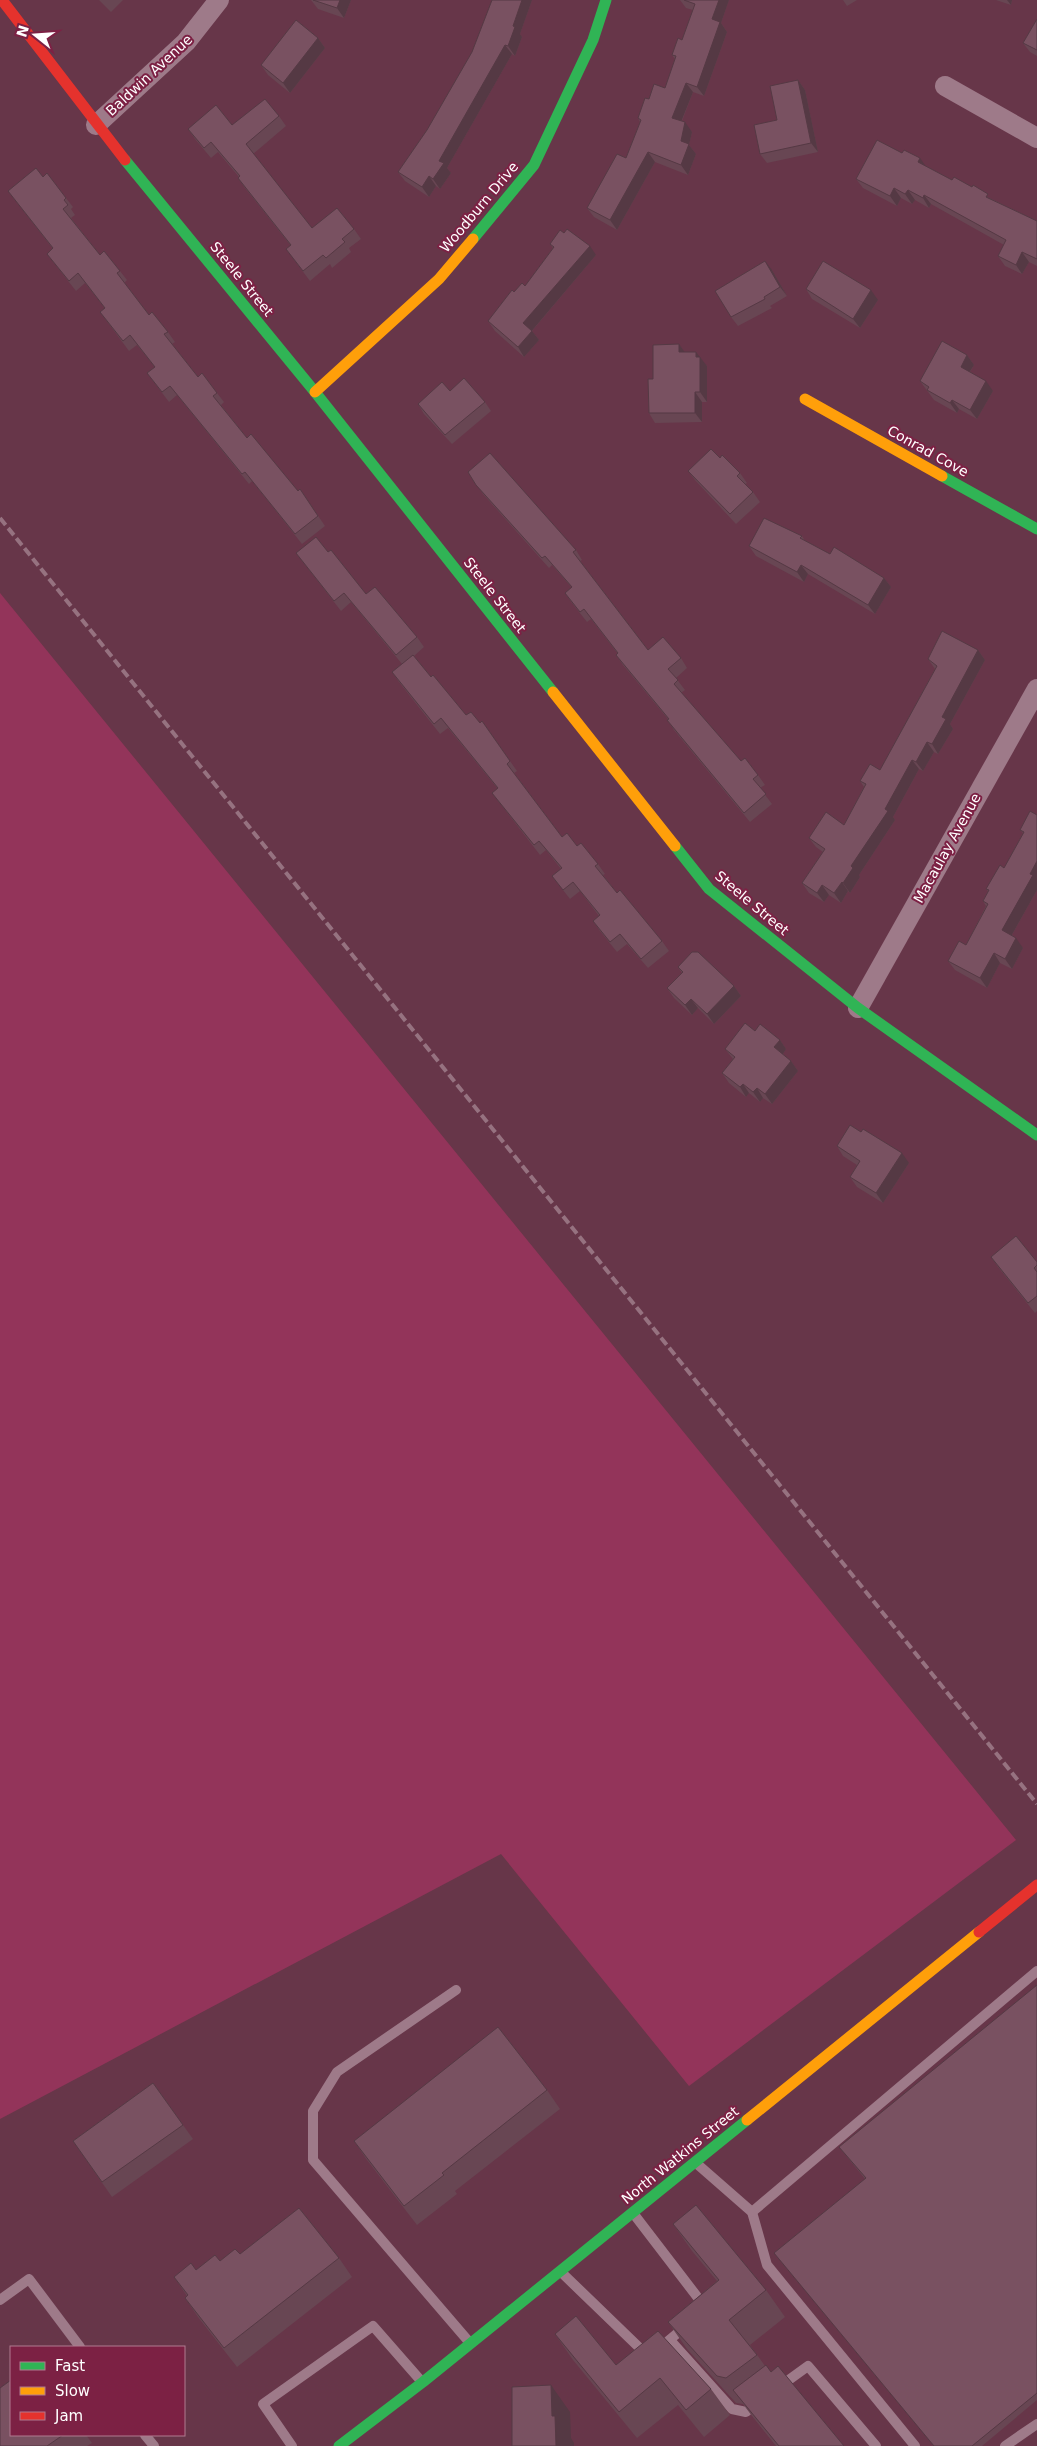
<svg xmlns="http://www.w3.org/2000/svg" width="1037" height="2446" font-family="'DejaVu Sans',sans-serif">
	<style>
		.green { fill: #93345a }
		.lines { fill: none; stroke-linecap: round; stroke-linejoin: round }
		.lane { stroke: #9e7a89; stroke-width: 10 }
		.street { stroke: #9e7a89; stroke-width: 20 }
		.fast { stroke: #30b455; stroke-width: 11 }
		.slow { stroke: #ff9f0a; stroke-width: 11 }
		.jam { stroke: #e5322d; stroke-width: 11 }
		.rail { stroke: #967280; stroke-width: 4; stroke-dasharray: 9 4; stroke-linecap: butt }
		.wall { fill: #684653 }
		.shaded-wall { fill: #553944 }
		.building { fill: #795161; stroke: #553944 }
		.labels { text-anchor: middle; dominant-baseline: central; stroke-width: 4; stroke-linejoin: round; paint-order: stroke }
		.street-label { font-size: 14px; fill: #fff; stroke: #7c2144 }
	</style>
	<rect width="100%" height="100%" fill="#673649"/>
	<path class="green" d="M 0,593 L 1016,1840 L 689,2086 L 501,1854 L 0,2119 Z"/>
	<g class="lines">
		<g class="lane">
			<path d="M 456,1990 L 337,2072 L 313,2111 L 313,2160 L 470,2343"/>
			<path d="M 696,2163 L 752,2212 L 767,2265 L 915,2446"/>
			<path d="M 752,2212 L 1037,1971"/>
			<path d="M 633,2213 L 705,2307"/>
			<path d="M 561,2272 L 649,2357 L 686,2326"/>
			<path d="M 0,2300 L 29,2279 L 80,2347"/>
			<path d="M 670,2340 L 732,2409 L 746,2412 L 757,2403"/>
			<path d="M 779,2387 L 808,2366 L 876,2446"/>
			<path d="M 145,2435 L 154,2446"/>
			<path d="M 292,2446 L 263,2404 L 373,2326 L 422,2382"/>
			<path d="M 1005,2446 L 1037,2424"/>
		</g>
		<g class="street">
			<path d="M 945,86 L 1037,138"/>
			<path d="M 96,125 L 186,42 L 219,0"/>
			<path d="M 858,1008 L 1037,689"/>
		</g>
		<g class="fast">
			<path d="M 125,160 L 315,392 L 553,692"/>
			<path d="M 473,239 L 534,165 L 593,40 L 606,0"/>
			<path d="M 942,476 L 1037,529"/>
			<path d="M 675,846 L 709,889 L 858,1008 L 1037,1135"/>
			<path d="M 339,2446 L 423,2382 L 747,2120"/>
		</g>
		<g class="slow">
			<path d="M 315,392 L 439,279 L 473,239"/>
			<path d="M 805,399 L 942,476"/>
			<path d="M 553,692 L 675,846"/>
			<path d="M 747,2120 L 979,1932"/>
		</g>
		<g class="jam">
			<path d="M 2,0 L 125,160"/>
			<path d="M 979,1932 L 1037,1885"/>
		</g>
		<path class="rail" d="M 0,518 L 1037,1804"/>
	</g>
	<g class="wall">
		<path d="M 99,0 L 123,0 L 111,12 Z"/>
		<path d="M 311,0 L 351,0 L 344,18 L 318,9 Z"/>
		<path d="M 492,0 L 532,0 L 520,34 L 522,37 L 515,56 L 512,54 L 447,168 L 451,173 L 440,189 L 436,186 L 429,197 L 405,181 L 398,172 L 427,130 L 472,52 Z"/>
		<path d="M 680,0 L 729,0 L 721,23 L 727,32 L 704,96 L 693,92 L 682,121 L 692,132 L 689,145 L 696,154 L 688,175 L 655,162 L 617,230 L 594,217 L 587,208 L 626,158 L 640,122 L 638,118 L 649,99 L 665,88 L 675,59 L 672,55 L 682,40 L 693,10 L 686,8 Z"/>
		<path d="M 843,0 L 857,0 L 847,6 Z"/>
		<path d="M 996,0 L 1012,0 L 1011,5 Z"/>
		<path d="M 1037,19 L 1037,56 L 1030,52 L 1023,43 Z"/>
		<path d="M 318,38 L 325,48 L 290,93 L 268,75 L 261,65 Z"/>
		<path d="M 798,80 L 805,90 L 818,152 L 767,163 L 760,154 Z"/>
		<path d="M 279,116 L 286,126 L 253,154 L 312,228 L 354,229 L 361,239 L 349,248 L 351,252 L 332,268 L 330,264 L 310,281 L 286,249 L 291,246 L 245,188 L 238,178 L 239,177 L 218,152 L 211,158 L 195,139 L 188,129 L 232,125 Z"/>
		<path d="M 926,166 L 952,180 L 1037,221 L 1037,266 L 1029,262 L 1022,274 L 1005,266 L 998,256 L 1004,245 L 931,204 L 929,208 L 915,200 L 912,204 L 901,198 L 897,206 L 863,188 L 856,179 Z"/>
		<path d="M 43,177 L 66,198 L 73,207 L 71,209 L 75,215 L 71,218 L 100,255 L 120,271 L 127,280 L 124,283 L 149,315 L 168,332 L 175,342 L 172,344 L 198,377 L 217,393 L 224,402 L 221,405 L 247,438 L 298,491 L 300,489 L 325,526 L 302,544 L 252,481 L 249,484 L 177,395 L 169,402 L 147,373 L 155,367 L 137,345 L 129,351 L 100,312 L 105,308 L 85,283 L 76,291 L 54,263 L 47,254 L 53,249 L 8,191 Z"/>
		<path d="M 550,244 L 596,255 L 532,331 L 539,340 L 524,357 L 495,331 L 488,321 L 514,292 L 525,286 L 553,248 Z"/>
		<path d="M 772,270 L 787,296 L 770,306 L 772,308 L 738,326 L 731,317 Z"/>
		<path d="M 806,289 L 878,300 L 860,328 L 812,299 Z"/>
		<path d="M 679,344 L 684,352 L 699,357 L 707,366 L 707,402 L 702,402 L 702,422 L 655,423 L 649,413 L 653,379 Z"/>
		<path d="M 967,355 L 974,365 L 970,372 L 993,391 L 977,419 L 959,409 L 957,413 L 934,400 L 920,381 Z"/>
		<path d="M 485,402 L 491,411 L 452,444 L 424,414 L 418,404 Z"/>
		<path d="M 720,458 L 740,473 L 747,483 L 745,484 L 753,492 L 760,502 L 736,524 L 695,480 L 688,471 Z"/>
		<path d="M 468,472 L 576,550 L 582,560 L 580,561 L 648,650 L 681,658 L 687,668 L 676,678 L 685,690 L 681,693 L 741,761 L 758,775 L 765,785 L 760,788 L 772,804 L 750,822 L 674,730 L 667,720 L 668,719 L 623,665 L 616,655 L 618,654 L 591,619 L 587,622 L 572,603 L 565,593 L 572,588 L 552,565 L 549,568 L 483,494 Z"/>
		<path d="M 802,536 L 805,541 L 830,554 L 884,578 L 891,587 L 875,614 L 808,574 L 804,582 L 756,556 L 749,546 Z"/>
		<path d="M 328,552 L 366,594 L 417,637 L 424,647 L 414,656 L 431,677 L 466,715 L 480,723 L 482,721 L 517,771 L 514,773 L 562,837 L 577,846 L 598,864 L 605,874 L 603,875 L 617,893 L 662,941 L 669,951 L 648,968 L 627,944 L 617,952 L 600,931 L 593,921 L 599,916 L 580,891 L 570,899 L 552,876 L 561,869 L 546,850 L 540,855 L 492,793 L 498,789 L 448,728 L 440,734 L 399,682 L 392,672 L 402,664 L 351,602 L 341,611 L 296,553 Z"/>
		<path d="M 978,650 L 985,660 L 950,724 L 953,729 L 938,754 L 934,752 L 923,771 L 919,769 L 893,817 L 895,820 L 859,875 L 860,877 L 850,893 L 848,891 L 841,903 L 829,895 L 824,902 L 809,893 L 802,883 L 823,852 L 816,847 L 809,838 L 844,825 L 864,787 L 860,781 L 880,770 L 935,669 L 928,659 Z"/>
		<path d="M 1037,815 L 1037,890 L 1012,935 L 1023,948 L 1012,969 L 1000,963 L 987,988 L 955,970 L 948,961 L 966,945 L 986,906 L 983,901 L 988,891 L 986,889 L 1004,868 L 1023,833 L 1020,830 Z"/>
		<path d="M 678,967 L 734,986 L 741,996 L 714,1024 L 698,1008 L 692,1015 L 674,998 L 667,988 L 682,973 Z"/>
		<path d="M 755,1031 L 780,1040 L 786,1049 L 783,1054 L 791,1061 L 798,1071 L 772,1104 L 763,1098 L 760,1102 L 749,1093 L 746,1097 L 729,1083 L 722,1073 L 733,1059 L 725,1049 Z"/>
		<path d="M 837,1146 L 909,1163 L 883,1203 L 857,1187 L 850,1177 L 857,1165 L 843,1156 Z"/>
		<path d="M 991,1257 L 1037,1262 L 1037,1311 L 1035,1313 L 998,1267 Z"/>
		<path d="M 1037,1985 L 1037,2400 L 982,2446 L 934,2446 L 774,2253 L 865,2179 L 839,2147 Z"/>
		<path d="M 153,2083 L 193,2139 L 112,2197 L 73,2141 Z"/>
		<path d="M 547,2090 L 560,2109 L 455,2191 L 457,2194 L 417,2225 L 367,2160 L 354,2141 Z"/>
		<path d="M 673,2224 L 766,2290 L 785,2317 L 750,2345 L 765,2366 L 844,2446 L 776,2446 L 752,2416 L 743,2404 L 736,2403 L 687,2349 L 668,2322 L 717,2281 L 692,2251 Z"/>
		<path d="M 240,2254 L 339,2258 L 352,2277 L 237,2367 L 198,2317 L 185,2298 L 187,2296 L 174,2277 Z"/>
		<path d="M 555,2334 L 616,2365 L 711,2389 L 730,2415 L 704,2437 L 678,2405 L 637,2438 L 573,2360 Z"/>
		<path d="M 11,2435 L 86,2435 L 92,2443 L 87,2446 L 0,2446 Z"/>
	</g>
	<g class="shaded-wall">
		<path d="M 340,0 L 351,0 L 344,18 L 337,8 Z"/>
		<path d="M 522,0 L 532,0 L 520,34 L 522,37 L 515,56 L 508,46 L 513,26 Z"/>
		<path d="M 719,0 L 729,0 L 721,23 L 727,32 L 704,96 L 697,87 L 712,19 Z"/>
		<path d="M 1007,0 L 1012,0 L 1011,5 Z"/>
		<path d="M 318,38 L 325,48 L 290,93 L 283,83 Z"/>
		<path d="M 505,45 L 512,54 L 447,168 L 451,173 L 440,189 L 433,179 L 439,161 Z"/>
		<path d="M 798,80 L 805,90 L 818,152 L 811,143 Z"/>
		<path d="M 686,83 L 693,92 L 679,127 L 672,118 Z"/>
		<path d="M 685,122 L 692,132 L 689,145 L 696,154 L 688,175 L 681,165 L 681,141 Z"/>
		<path d="M 648,152 L 655,162 L 617,230 L 610,220 Z"/>
		<path d="M 920,158 L 927,168 L 918,162 Z"/>
		<path d="M 429,176 L 436,186 L 429,197 L 422,187 Z"/>
		<path d="M 894,188 L 901,198 L 897,206 L 890,196 Z"/>
		<path d="M 908,190 L 915,200 L 912,204 L 905,194 Z"/>
		<path d="M 924,195 L 931,204 L 929,208 L 923,198 Z"/>
		<path d="M 590,246 L 596,255 L 530,333 L 523,323 Z"/>
		<path d="M 1022,252 L 1029,262 L 1022,274 L 1016,265 Z"/>
		<path d="M 765,261 L 772,270 L 787,296 L 780,287 Z"/>
		<path d="M 871,290 L 878,300 L 860,328 L 853,319 Z"/>
		<path d="M 532,331 L 539,340 L 524,357 L 518,347 Z"/>
		<path d="M 679,344 L 686,354 L 679,352 Z"/>
		<path d="M 696,352 L 707,366 L 707,402 L 700,392 Z"/>
		<path d="M 967,355 L 974,365 L 967,376 L 961,367 Z"/>
		<path d="M 986,381 L 993,391 L 977,419 L 970,410 Z"/>
		<path d="M 695,392 L 702,402 L 702,422 L 695,413 Z"/>
		<path d="M 952,400 L 959,409 L 957,413 L 950,403 Z"/>
		<path d="M 801,565 L 808,574 L 804,582 L 797,572 Z"/>
		<path d="M 884,578 L 891,587 L 875,614 L 868,605 Z"/>
		<path d="M 978,650 L 985,660 L 950,724 L 953,729 L 938,754 L 932,744 L 942,717 Z"/>
		<path d="M 927,742 L 934,752 L 923,771 L 916,762 Z"/>
		<path d="M 912,760 L 919,769 L 893,817 L 895,820 L 859,875 L 860,877 L 850,893 L 843,883 L 851,866 L 885,809 Z"/>
		<path d="M 1037,861 L 1037,890 L 1009,940 L 1002,930 L 1030,874 Z"/>
		<path d="M 842,882 L 848,891 L 841,903 L 834,893 Z"/>
		<path d="M 822,885 L 829,895 L 824,902 L 817,893 Z"/>
		<path d="M 1016,938 L 1023,948 L 1012,969 L 1005,959 Z"/>
		<path d="M 994,953 L 1000,963 L 987,988 L 980,978 Z"/>
		<path d="M 734,986 L 741,996 L 714,1024 L 707,1014 Z"/>
		<path d="M 691,999 L 698,1008 L 692,1015 L 685,1005 Z"/>
		<path d="M 780,1040 L 786,1049 L 781,1057 L 774,1047 Z"/>
		<path d="M 791,1061 L 798,1071 L 772,1104 L 765,1094 Z"/>
		<path d="M 743,1084 L 749,1093 L 746,1097 L 740,1087 Z"/>
		<path d="M 757,1088 L 763,1098 L 760,1102 L 753,1092 Z"/>
		<path d="M 902,1153 L 909,1163 L 883,1203 L 876,1193 Z"/>
		<path d="M 551,2385 L 570,2412 L 571,2438 L 574,2443 L 574,2446 L 556,2446 L 552,2416 Z"/>
	</g>
	<g class="building">
		<path d="M 313,0 L 340,0 L 337,8 Z"/>
		<path d="M 492,0 L 522,0 L 513,26 L 515,27 L 508,46 L 505,45 L 439,161 L 444,163 L 433,179 L 429,176 L 422,187 L 398,172 L 427,130 L 472,52 Z"/>
		<path d="M 684,0 L 719,0 L 712,19 L 720,22 L 697,87 L 686,83 L 672,118 L 685,122 L 681,141 L 689,144 L 681,165 L 648,152 L 610,220 L 587,208 L 617,154 L 626,158 L 641,120 L 638,118 L 645,98 L 649,99 L 654,84 L 665,88 L 676,56 L 672,55 L 678,38 L 682,40 L 695,4 Z"/>
		<path d="M 1037,19 L 1037,50 L 1023,43 Z"/>
		<path d="M 296,20 L 318,38 L 283,83 L 261,65 Z"/>
		<path d="M 798,80 L 811,143 L 760,154 L 754,125 L 777,120 L 770,86 Z"/>
		<path d="M 265,99 L 279,116 L 246,144 L 312,228 L 337,208 L 354,229 L 342,239 L 345,242 L 326,258 L 323,255 L 303,271 L 286,249 L 291,245 L 238,178 L 240,176 L 211,142 L 204,148 L 188,129 L 216,105 L 232,125 Z"/>
		<path d="M 877,140 L 902,153 L 904,150 L 920,158 L 918,162 L 952,180 L 954,177 L 972,187 L 973,185 L 988,194 L 986,197 L 1037,221 L 1037,259 L 1022,252 L 1016,265 L 998,256 L 1006,240 L 924,195 L 923,198 L 908,190 L 905,194 L 894,188 L 890,196 L 856,179 Z"/>
		<path d="M 36,168 L 43,177 L 47,173 L 66,198 L 64,200 L 68,205 L 63,209 L 100,255 L 104,251 L 120,271 L 117,273 L 149,315 L 152,312 L 168,332 L 164,334 L 198,377 L 202,373 L 217,393 L 213,396 L 247,438 L 251,434 L 298,491 L 300,489 L 318,516 L 295,534 L 245,472 L 242,474 L 170,386 L 162,392 L 147,373 L 155,367 L 130,335 L 123,341 L 100,312 L 105,308 L 78,273 L 69,281 L 47,254 L 53,248 L 8,191 Z"/>
		<path d="M 567,229 L 590,246 L 523,323 L 532,331 L 518,347 L 488,321 L 512,290 L 514,292 L 522,283 L 525,286 L 554,247 L 550,244 L 560,230 L 564,233 Z"/>
		<path d="M 765,261 L 780,287 L 764,297 L 765,299 L 731,317 L 715,291 Z"/>
		<path d="M 823,261 L 871,290 L 853,319 L 806,289 Z"/>
		<path d="M 942,341 L 967,355 L 961,367 L 986,381 L 970,410 L 952,400 L 950,403 L 927,390 L 929,387 L 920,381 Z"/>
		<path d="M 679,344 L 679,352 L 696,352 L 696,357 L 700,357 L 700,392 L 695,392 L 695,413 L 649,413 L 648,379 L 653,379 L 653,345 Z"/>
		<path d="M 464,378 L 485,402 L 445,435 L 418,404 L 442,382 L 450,391 Z"/>
		<path d="M 711,449 L 720,458 L 722,455 L 740,473 L 737,476 L 753,492 L 730,514 L 688,471 Z"/>
		<path d="M 490,453 L 576,550 L 573,552 L 648,650 L 663,637 L 681,658 L 668,669 L 678,680 L 674,684 L 741,761 L 745,758 L 758,775 L 753,779 L 766,794 L 744,813 L 667,720 L 669,719 L 616,655 L 618,653 L 584,609 L 580,612 L 565,593 L 572,587 L 545,556 L 542,558 L 476,485 L 468,472 Z"/>
		<path d="M 764,518 L 802,536 L 800,538 L 830,554 L 834,547 L 884,578 L 868,605 L 801,565 L 797,572 L 749,546 Z"/>
		<path d="M 316,537 L 328,552 L 331,550 L 366,594 L 375,587 L 417,637 L 396,655 L 344,593 L 334,601 L 296,553 Z"/>
		<path d="M 942,631 L 978,650 L 942,717 L 946,719 L 932,744 L 927,742 L 916,762 L 912,760 L 885,809 L 888,811 L 851,866 L 853,868 L 843,883 L 842,882 L 834,893 L 822,885 L 817,893 L 802,883 L 825,849 L 809,838 L 826,812 L 844,825 L 866,784 L 860,781 L 870,764 L 880,770 L 937,666 L 928,659 Z"/>
		<path d="M 413,655 L 431,677 L 433,675 L 466,715 L 471,712 L 480,723 L 482,721 L 510,761 L 507,764 L 562,837 L 567,833 L 577,846 L 581,843 L 598,864 L 595,866 L 617,893 L 620,890 L 662,941 L 641,959 L 620,934 L 610,942 L 593,921 L 600,915 L 573,882 L 563,890 L 552,876 L 562,868 L 539,841 L 534,845 L 492,793 L 498,788 L 441,718 L 434,724 L 392,672 Z"/>
		<path d="M 1030,811 L 1037,815 L 1037,861 L 1030,874 L 1033,875 L 1002,930 L 1016,938 L 1005,959 L 994,953 L 980,978 L 948,961 L 959,941 L 966,945 L 988,904 L 983,901 L 989,890 L 986,889 L 1000,865 L 1004,868 L 1024,832 L 1020,830 Z"/>
		<path d="M 692,952 L 698,952 L 734,986 L 707,1014 L 691,999 L 685,1005 L 667,988 L 683,972 L 678,967 Z"/>
		<path d="M 745,1023 L 755,1031 L 760,1024 L 780,1040 L 774,1047 L 791,1061 L 765,1094 L 757,1088 L 753,1092 L 743,1084 L 740,1087 L 722,1073 L 735,1057 L 725,1049 Z"/>
		<path d="M 850,1125 L 861,1132 L 863,1129 L 902,1153 L 876,1193 L 850,1177 L 860,1161 L 837,1146 Z"/>
		<path d="M 1016,1236 L 1037,1262 L 1037,1265 L 1034,1268 L 1037,1272 L 1037,1296 L 1028,1303 L 991,1257 Z"/>
		<path d="M 1037,1985 L 1037,2393 L 972,2446 L 934,2446 L 774,2253 L 866,2178 L 839,2147 Z"/>
		<path d="M 498,2027 L 547,2090 L 442,2173 L 444,2175 L 404,2206 L 354,2141 Z"/>
		<path d="M 153,2083 L 183,2125 L 102,2182 L 73,2141 Z"/>
		<path d="M 696,2205 L 766,2290 L 729,2320 L 757,2355 L 726,2378 L 717,2376 L 668,2322 L 719,2280 L 673,2224 Z"/>
		<path d="M 299,2208 L 339,2258 L 224,2348 L 185,2298 L 188,2295 L 174,2277 L 191,2263 L 196,2270 L 215,2255 L 220,2261 L 235,2249 L 240,2254 Z"/>
		<path d="M 576,2316 L 616,2365 L 658,2331 L 711,2389 L 686,2410 L 660,2378 L 619,2412 L 555,2334 Z"/>
		<path d="M 766,2365 L 771,2372 L 778,2366 L 844,2446 L 779,2446 L 733,2390 Z"/>
		<path d="M 11,2380 L 11,2435 L 63,2435 L 47,2446 L 0,2446 L 0,2388 Z"/>
		<path d="M 551,2385 L 552,2416 L 555,2416 L 556,2446 L 512,2446 L 512,2387 Z"/>
	</g>
	<g class="labels">
		<g class="street-label">
			<text transform="translate(149 75) rotate(-43)">Baldwin Avenue</text>
			<text transform="translate(479 207) rotate(-50)">Woodburn Drive</text>
			<text transform="translate(242 279) rotate(51)">Steele Street</text>
			<text transform="translate(928 451) rotate(29)">Conrad Cove</text>
			<text transform="translate(495 595) rotate(52)">Steele Street</text>
			<text transform="translate(947 848) rotate(-61)">Macaulay Avenue</text>
			<text transform="translate(752 903) rotate(40)">Steele Street</text>
			<text transform="translate(680 2155) rotate(-39)">North Watkins Street</text>
		</g>
	</g>
	<rect x="10" y="2346" width="175" height="90" fill="#7c2144" stroke="#b07a8f"/>
	<rect x="20" y="2362" width="25" height="8" fill="#30b455" stroke="#b07a8f"/>
	<text x="55" y="2371" font-size="15" fill="#ffffff">Fast</text>
	<rect x="20" y="2387" width="25" height="8" fill="#ff9f0a" stroke="#b07a8f"/>
	<text x="55" y="2396" font-size="15" fill="#ffffff">Slow</text>
	<rect x="20" y="2412" width="25" height="8" fill="#e5322d" stroke="#b07a8f"/>
	<text x="55" y="2421" font-size="15" fill="#ffffff">Jam</text>
	<g transform="translate(35 35) rotate(287)" stroke="#7c2144" stroke-width="4" paint-order="stroke">
	<path d="M0-4L9 19L0 12L-9 19Z" fill="#ffffff"/>
	<text y="-8" font-size="14" font-weight="bold" text-anchor="middle" fill="#ffffff">N</text>
	</g>
</svg>
